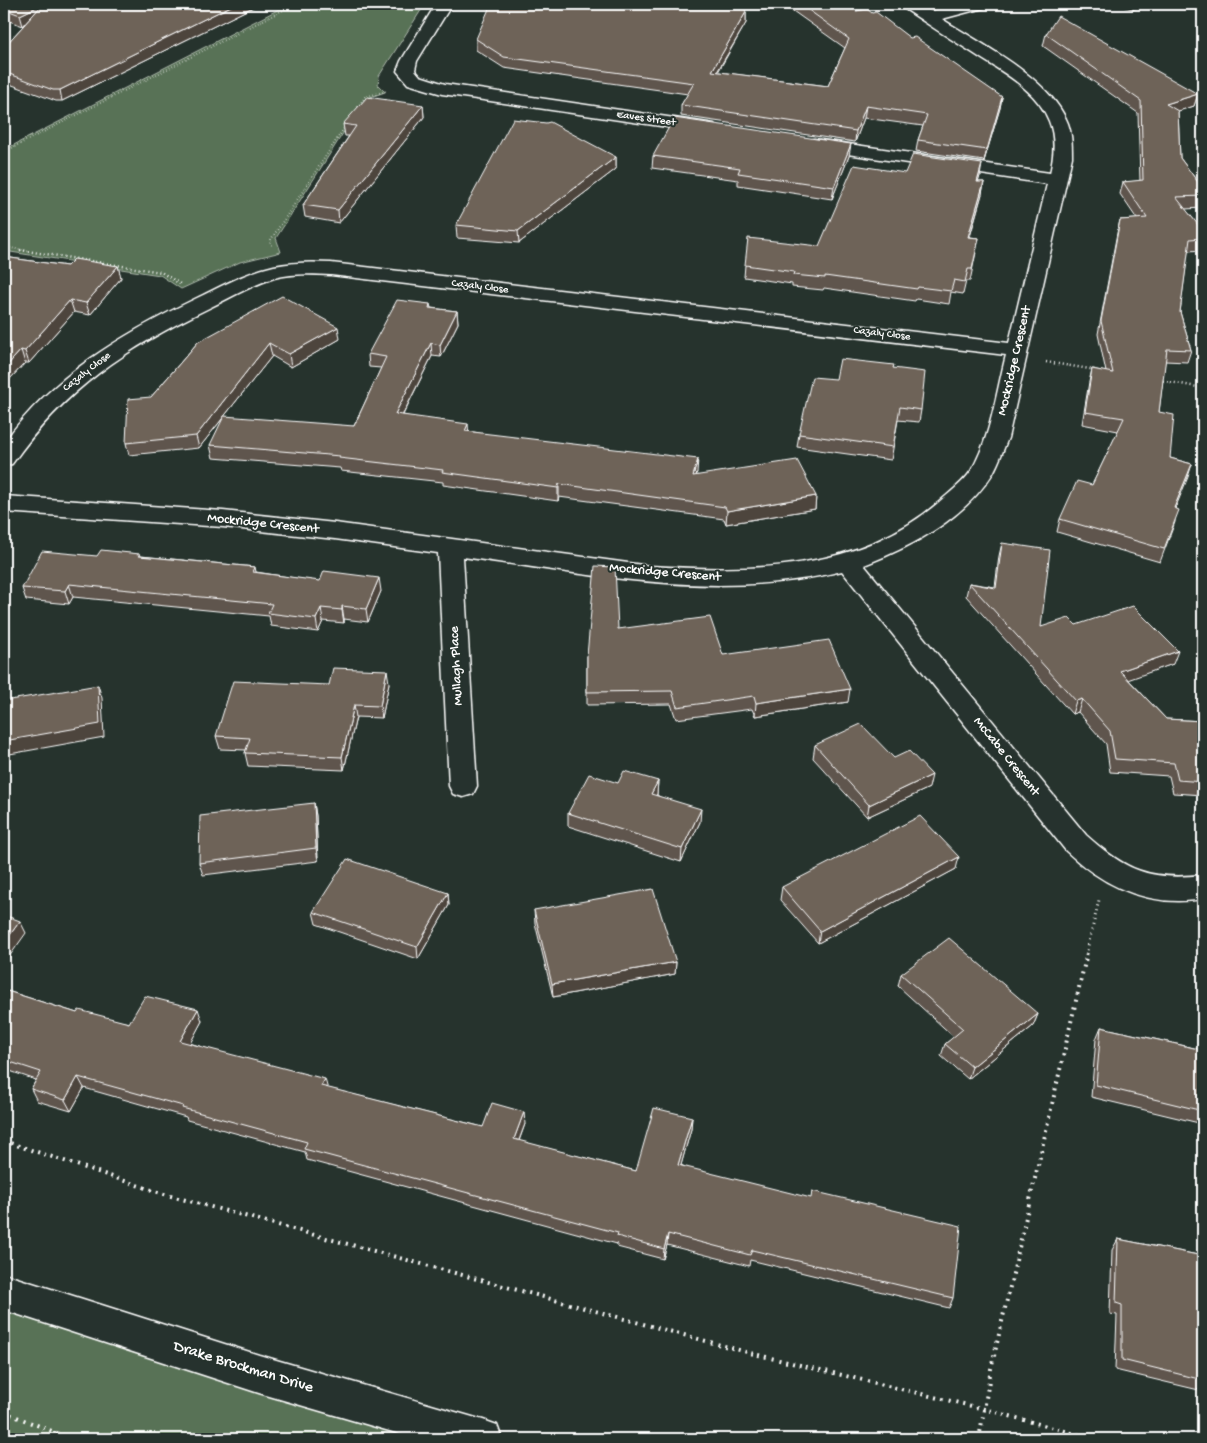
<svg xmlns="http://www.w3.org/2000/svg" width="1207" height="1443" font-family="'Gochi Hand',sans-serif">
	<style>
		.green { fill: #597257; stroke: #acb8ab }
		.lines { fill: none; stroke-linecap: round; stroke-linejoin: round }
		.street-casing { stroke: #fff; stroke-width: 3 }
		.secondary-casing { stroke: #fff; stroke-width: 3 }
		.path-far3 { stroke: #fff; stroke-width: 2; stroke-dasharray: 0.5 2.5; stroke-linecap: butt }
		.path-far2 { stroke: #fff; stroke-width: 2.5; stroke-dasharray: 1 3; stroke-linecap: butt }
		.path-far1 { stroke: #fff; stroke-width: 3; stroke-dasharray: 1 4; stroke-linecap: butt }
		.path { stroke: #fff; stroke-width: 4; stroke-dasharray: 2 5; stroke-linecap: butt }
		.street { fill: #26332d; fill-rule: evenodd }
		.secondary { fill: #26332d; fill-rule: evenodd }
		.wall { fill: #5f554d; stroke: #fff }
		.shaded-wall { fill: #4d453e; stroke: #fff }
		.building { fill: #6e6359; stroke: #fff }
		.labels { text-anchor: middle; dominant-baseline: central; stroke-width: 4; stroke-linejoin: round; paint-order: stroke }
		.far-street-label { font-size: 11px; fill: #fff; stroke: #26332d }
		.street-label { font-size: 14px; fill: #fff; stroke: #26332d }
		.near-street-label { font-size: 16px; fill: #fff; stroke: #26332d }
	</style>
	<rect width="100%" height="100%" fill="#26332d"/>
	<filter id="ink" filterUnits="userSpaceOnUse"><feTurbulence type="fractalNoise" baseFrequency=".02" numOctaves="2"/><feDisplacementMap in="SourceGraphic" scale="10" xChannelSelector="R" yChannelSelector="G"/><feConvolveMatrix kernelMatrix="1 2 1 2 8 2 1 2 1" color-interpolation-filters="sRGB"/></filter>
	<g filter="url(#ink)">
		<g class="green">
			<path d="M 289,4 L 425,4 L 379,76 L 378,85 L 385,92 L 365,99 L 276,238 L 281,252 L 240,262 L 181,289 L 160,275 L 4,251 L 4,150 Z"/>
			<path d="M 4,1292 L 259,1374 L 483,1439 L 4,1439 Z"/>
		</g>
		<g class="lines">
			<g class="street-casing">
				<g id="street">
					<path d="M 436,4 L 452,4 L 417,61 L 415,70 L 420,76 L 445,84 L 708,123 L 714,124 L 717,128 L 714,132 L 708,133 L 442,94 L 408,84 L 397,71 L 401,61 Z"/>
					<path d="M 900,4 L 919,4 L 931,11 L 962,4 L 989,4 L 987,7 L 942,19 C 981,44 1046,76 1066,119 C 1072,131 1072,144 1072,157 L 1008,438 C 1003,450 999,462 993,473 C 964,519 913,546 864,565 L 1086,835 C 1126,871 1150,881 1203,875 L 1203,899 C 1150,908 1104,887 1066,851 L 842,571 C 716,602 588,574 463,557 L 477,786 L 473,794 L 463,797 L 453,794 L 449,786 L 438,553 L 335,539 L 223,527 L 4,512 L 4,496 L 223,511 L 335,523 L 650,566 C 751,572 857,572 938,503 C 949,493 963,483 971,471 C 991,437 996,393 1006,355 L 331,275 C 313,274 292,273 274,278 C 252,285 230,298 209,308 C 127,348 65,388 12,464 L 4,466 L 4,443 C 52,375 123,334 197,298 C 222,286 247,272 274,266 C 293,262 312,262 331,263 L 1009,343 L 1047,184 L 814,149 L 808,148 L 805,144 L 808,140 L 814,139 L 1050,173 C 1054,156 1056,138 1049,121 C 1037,89 1000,71 973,53 C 949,38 926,23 902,7 Z"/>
				</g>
			</g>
			<g class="secondary-casing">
				<path id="secondary" d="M 4,1274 L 259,1355 L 483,1420 L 497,1425 L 502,1439 L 417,1439 L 259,1393 L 4,1310 Z"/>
			</g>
			<g class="path-far3">
				<path d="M 358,107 L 365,97 L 386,91"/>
				<path d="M 4,152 L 295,4"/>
				<path d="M 272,245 L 270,241 L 345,127"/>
				<path d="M 4,247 L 28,251"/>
			</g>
			<g class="path-far2">
				<path d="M 20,250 L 161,272 L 180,284"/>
				<path d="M 1046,362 L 1096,370"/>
				<path d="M 1159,380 L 1203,388"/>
			</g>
			<path class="path-far1" d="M 1086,955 L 1099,900"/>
			<g class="path">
				<path d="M 4,1141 L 167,1195 L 754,1354 L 984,1409 L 1094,1439"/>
				<path d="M 4,1412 L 72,1439"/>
				<path d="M 979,1439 L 991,1369 L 1087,953"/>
			</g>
			<use href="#street" class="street"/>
			<use href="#secondary" class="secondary"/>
		</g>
		<g class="wall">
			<path d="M 4,4 L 259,4 L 62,101 L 56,101 L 4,82 L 4,47 L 23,26 L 4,19 Z"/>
			<path d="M 783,4 L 848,4 L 856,11 L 872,13 L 910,38 L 1002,97 L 1000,108 L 984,161 L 916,151 L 918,140 L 923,126 L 864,118 L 855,142 L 681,116 L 681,105 L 688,94 L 504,68 L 476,50 L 476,39 L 746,12 L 746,23 L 718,72 L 828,86 L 845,48 Z"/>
			<path d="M 1114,4 L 1165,4 L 1133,9 Z"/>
			<path d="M 1046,34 L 1198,94 L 1194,106 L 1178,111 L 1180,158 L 1203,189 L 1203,208 L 1185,209 L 1203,231 L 1203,250 L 1188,251 L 1180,312 L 1191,350 L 1187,362 L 1165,361 L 1159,412 L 1170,458 L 1192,464 L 1175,508 L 1175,522 L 1160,562 L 1057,532 L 1060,519 L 1092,485 L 1118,431 L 1082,424 L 1089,382 L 1092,369 L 1106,372 L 1098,334 L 1117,233 L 1120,220 L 1137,219 L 1120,194 L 1123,182 L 1140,181 L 1138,113 L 1043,46 Z"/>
			<path d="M 423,105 L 424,117 L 339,223 L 305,217 L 303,205 L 349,136 L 345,136 L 343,124 Z"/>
			<path d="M 653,156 L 849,156 L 832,199 L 738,185 L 738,180 L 652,168 Z"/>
			<path d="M 616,157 L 616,169 L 519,243 L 457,238 L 456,225 Z"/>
			<path d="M 905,173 L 980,176 L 978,182 L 984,182 L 982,194 L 970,237 L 979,238 L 970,281 L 966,281 L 963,294 L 951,292 L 949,304 L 916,299 L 915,301 L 824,288 L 823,290 L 792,287 L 792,284 L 744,277 L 745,265 L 819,246 Z"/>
			<path d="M 4,257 L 67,266 L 118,266 L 121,278 L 90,315 L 74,312 L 29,363 L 25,363 L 7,382 L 4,382 Z"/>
			<path d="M 430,304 L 431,308 L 457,311 L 458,323 L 441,357 L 432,356 L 403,415 L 468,431 L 697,472 L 696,475 L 816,496 L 815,509 L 726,524 L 724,519 L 559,497 L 558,501 L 443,485 L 443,482 L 341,471 L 340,468 L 213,458 L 210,445 L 354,426 L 381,368 L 369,367 L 368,354 Z"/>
			<path d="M 340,339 L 291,367 L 272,356 L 199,448 L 129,455 L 126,443 L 151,397 L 198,342 Z"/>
			<path d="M 894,368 L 921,410 L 919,422 L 898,420 L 891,460 L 797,447 L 799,434 L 836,379 Z"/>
			<path d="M 1002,543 L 1041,627 L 1076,625 L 1173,664 L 1128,679 L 1166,719 L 1203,721 L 1203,795 L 1173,793 L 1169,776 L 1110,772 L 1106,744 L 1078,712 L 1072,714 L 966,596 L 969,583 L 995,587 L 999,556 Z"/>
			<path d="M 140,554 L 141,556 L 255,567 L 256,572 L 381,591 L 368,622 L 344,619 L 344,623 L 323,621 L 318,632 L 271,626 L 269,616 L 73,597 L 69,604 L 26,600 L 22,588 Z"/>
			<path d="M 618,629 L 723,655 L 848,702 L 755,716 L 752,709 L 676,719 L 671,704 L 587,705 L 587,656 Z"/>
			<path d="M 389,683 L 382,718 L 356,717 L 344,770 L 248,766 L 245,753 L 246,750 L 220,749 L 216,736 L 329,685 Z"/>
			<path d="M 815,745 L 894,758 L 929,788 L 867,817 L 813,758 Z"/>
			<path d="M 658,781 L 657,794 L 657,795 L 700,822 L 681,862 L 568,826 L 568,813 L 618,783 Z"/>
			<path d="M 314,803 L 316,816 L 318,861 L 203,875 L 199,863 Z"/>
			<path d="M 956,869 L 818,943 L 780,900 L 782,887 Z"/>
			<path d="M 448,893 L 449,905 L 418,959 L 316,924 L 313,912 Z"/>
			<path d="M 534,910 L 676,962 L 675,974 L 553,997 L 535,923 Z"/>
			<path d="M 901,974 L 1038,1014 L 1033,1026 L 968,1079 L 941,1056 L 945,1044 L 954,1037 L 898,986 Z"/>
			<path d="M 4,990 L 77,1013 L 129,1023 L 202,1021 L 190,1043 L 327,1088 L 483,1127 L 525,1124 L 519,1141 L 636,1171 L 692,1117 L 691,1129 L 681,1165 L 953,1298 L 949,1308 L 750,1260 L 749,1266 L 667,1245 L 663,1259 L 617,1247 L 617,1244 L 307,1160 L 305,1152 L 187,1120 L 186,1117 L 84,1088 L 71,1111 L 37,1101 L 31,1089 L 36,1080 L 4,1069 Z"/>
			<path d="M 1101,1027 L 1203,1050 L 1203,1124 L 1091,1097 L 1096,1039 Z"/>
			<path d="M 1118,1239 L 1203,1256 L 1203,1391 L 1115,1370 L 1117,1315 L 1110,1314 L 1112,1250 Z"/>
		</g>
		<g class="shaded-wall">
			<path d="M 43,4 L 23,26 L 20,15 Z"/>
			<path d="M 235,4 L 259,4 L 62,101 L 60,90 Z"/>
			<path d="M 1135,4 L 1165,4 L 1133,9 Z"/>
			<path d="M 746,12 L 746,23 L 711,82 L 712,71 Z"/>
			<path d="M 1198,94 L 1194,106 L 1163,116 L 1166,104 Z"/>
			<path d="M 1002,97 L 1000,108 L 984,161 L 987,150 Z"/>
			<path d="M 423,105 L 424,117 L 339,223 L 338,210 Z"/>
			<path d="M 866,106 L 864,118 L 855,142 L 856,131 Z"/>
			<path d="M 851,144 L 849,156 L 832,199 L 834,187 Z"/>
			<path d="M 616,157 L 616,169 L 519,243 L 518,231 Z"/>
			<path d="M 982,164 L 980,176 L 975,193 L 977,182 Z"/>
			<path d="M 984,182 L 982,194 L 966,249 L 968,237 Z"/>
			<path d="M 118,266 L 121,278 L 90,315 L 86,303 Z"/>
			<path d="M 70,300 L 74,312 L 29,363 L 25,351 Z"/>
			<path d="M 457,311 L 458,323 L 441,357 L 440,345 Z"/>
			<path d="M 338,327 L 340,339 L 291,367 L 289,354 Z"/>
			<path d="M 269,343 L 272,356 L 199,448 L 196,436 Z"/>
			<path d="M 431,343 L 432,356 L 397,426 L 395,414 Z"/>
			<path d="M 21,350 L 25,363 L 7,382 L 4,372 L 4,369 Z"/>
			<path d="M 468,424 L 469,436 L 465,431 Z"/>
			<path d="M 698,459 L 697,472 L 692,488 L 693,476 Z"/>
			<path d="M 1192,464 L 1188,477 L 1170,521 L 1174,508 Z"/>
			<path d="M 559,484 L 559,497 L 558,501 L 558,488 Z"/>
			<path d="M 816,496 L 815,509 L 726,524 L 727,511 Z"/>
			<path d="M 379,578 L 381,591 L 368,622 L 366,609 Z"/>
			<path d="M 69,584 L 73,597 L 69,604 L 65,591 Z"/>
			<path d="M 342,606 L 344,619 L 344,623 L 342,610 Z"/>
			<path d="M 321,608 L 323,621 L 318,632 L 316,619 Z"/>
			<path d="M 1178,651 L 1173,664 L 1116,684 L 1120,671 Z"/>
			<path d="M 387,670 L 389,683 L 382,718 L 380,706 Z"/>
			<path d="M 98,685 L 102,698 L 104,737 L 4,755 L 4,741 Z"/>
			<path d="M 850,689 L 848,702 L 755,716 L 756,703 Z"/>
			<path d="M 1082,699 L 1078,712 L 1072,714 L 1076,701 Z"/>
			<path d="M 354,705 L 356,717 L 344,770 L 342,757 Z"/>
			<path d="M 932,775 L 929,788 L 867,817 L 869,805 Z"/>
			<path d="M 658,781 L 657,794 L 651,806 L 651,794 Z"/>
			<path d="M 314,803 L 316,816 L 318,861 L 316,848 Z"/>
			<path d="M 701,809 L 700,822 L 681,862 L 682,849 Z"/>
			<path d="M 959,857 L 956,869 L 818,943 L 820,931 Z"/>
			<path d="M 448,893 L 449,905 L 418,959 L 417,947 Z"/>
			<path d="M 20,921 L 26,933 L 4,964 L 4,943 Z"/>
			<path d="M 676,962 L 675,974 L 553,997 L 552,984 Z"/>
			<path d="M 198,1009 L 202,1021 L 185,1053 L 180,1041 Z"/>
			<path d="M 1038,1014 L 1033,1026 L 968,1079 L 972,1067 Z"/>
			<path d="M 78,1077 L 84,1088 L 71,1111 L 65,1100 Z"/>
			<path d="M 325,1079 L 328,1090 L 321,1086 Z"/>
			<path d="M 524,1112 L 525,1124 L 515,1151 L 514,1139 Z"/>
			<path d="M 692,1117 L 691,1129 L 678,1176 L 678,1165 Z"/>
			<path d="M 668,1234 L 667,1245 L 663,1259 L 664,1249 Z"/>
		</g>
		<g class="building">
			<path d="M 4,4 L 235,4 L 60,90 L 53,90 L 4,72 L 4,47 L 43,4 L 20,15 L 4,9 Z"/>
			<path d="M 491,4 L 743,4 L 746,12 L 712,71 L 828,86 L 849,39 L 800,4 L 848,4 L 856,11 L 867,9 L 872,13 L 876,12 L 910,38 L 915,37 L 1002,97 L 987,150 L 918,140 L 927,115 L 866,106 L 856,131 L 681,105 L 694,83 L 504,57 L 476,39 Z"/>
			<path d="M 1058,16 L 1198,94 L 1166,104 L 1178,111 L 1180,158 L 1203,189 L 1203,196 L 1176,197 L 1203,231 L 1203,238 L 1190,239 L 1180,312 L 1191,350 L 1167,349 L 1159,412 L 1174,415 L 1170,458 L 1192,464 L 1174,508 L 1179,510 L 1164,549 L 1060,519 L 1077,481 L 1092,485 L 1124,418 L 1085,412 L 1092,369 L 1113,373 L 1101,321 L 1120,220 L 1147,218 L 1123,182 L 1143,180 L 1141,101 L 1046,34 Z"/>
			<path d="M 367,97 L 423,105 L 338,210 L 303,205 L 356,126 L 343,124 Z"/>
			<path d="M 674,118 L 851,144 L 834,187 L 738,173 L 740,168 L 653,156 Z"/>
			<path d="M 513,119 L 546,123 L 550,122 L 616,157 L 518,231 L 456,225 Z"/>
			<path d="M 913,154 L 982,164 L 977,182 L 984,182 L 968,237 L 979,238 L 972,269 L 968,269 L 965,282 L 954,280 L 951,291 L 918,287 L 917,289 L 825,276 L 825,278 L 793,275 L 794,272 L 745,265 L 748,238 L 819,246 L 854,165 L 905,173 Z"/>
			<path d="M 4,257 L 67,266 L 74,259 L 118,266 L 86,303 L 70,300 L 25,351 L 21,350 L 4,369 Z"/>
			<path d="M 282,296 L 338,327 L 289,354 L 269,343 L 196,436 L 126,443 L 128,399 L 151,397 L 198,342 Z"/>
			<path d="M 397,300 L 430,304 L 429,308 L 457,311 L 440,345 L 431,343 L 395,414 L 468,424 L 465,431 L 698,459 L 693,476 L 797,460 L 816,496 L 727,511 L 725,507 L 559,484 L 558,488 L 442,472 L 443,470 L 339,458 L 340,456 L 210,445 L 224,416 L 354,426 L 386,357 L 368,354 Z"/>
			<path d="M 840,359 L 894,365 L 893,368 L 925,372 L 921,410 L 900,407 L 893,447 L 799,434 L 812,377 L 836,379 Z"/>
			<path d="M 1002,543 L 1050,550 L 1041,627 L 1069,618 L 1076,625 L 1133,606 L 1178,651 L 1120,671 L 1166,719 L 1203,721 L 1203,782 L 1178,780 L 1174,763 L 1115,759 L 1110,731 L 1082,699 L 1076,701 L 969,583 L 996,588 Z"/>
			<path d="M 101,550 L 140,554 L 139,556 L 255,567 L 253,572 L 320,581 L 324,571 L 379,578 L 366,609 L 342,606 L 342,610 L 321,608 L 316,619 L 268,613 L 272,604 L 69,584 L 65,591 L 22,588 L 42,551 L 97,556 Z"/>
			<path d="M 595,566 L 615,567 L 618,629 L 710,617 L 723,655 L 829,640 L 850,689 L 756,703 L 754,696 L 677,707 L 672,691 L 587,692 L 587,656 Z"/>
			<path d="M 333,668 L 387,670 L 380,706 L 354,705 L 342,757 L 245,753 L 250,738 L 216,736 L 233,681 L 329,685 Z"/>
			<path d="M 98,685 L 100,724 L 4,741 L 4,701 Z"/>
			<path d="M 861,724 L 894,758 L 909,751 L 932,775 L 869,805 L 815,745 Z"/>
			<path d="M 624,771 L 658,781 L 651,794 L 701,809 L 682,849 L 568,813 L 589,774 L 618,783 Z"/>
			<path d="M 314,803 L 316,848 L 199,863 L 200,816 Z"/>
			<path d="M 920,816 L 959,857 L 820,931 L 782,887 Z"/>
			<path d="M 347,859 L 448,893 L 417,947 L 313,912 Z"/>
			<path d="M 653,889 L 676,962 L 552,984 L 534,910 Z"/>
			<path d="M 4,915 L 20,921 L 4,943 Z"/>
			<path d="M 949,938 L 1038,1014 L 972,1067 L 945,1044 L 963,1029 L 901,974 Z"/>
			<path d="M 4,990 L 77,1013 L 79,1010 L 129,1023 L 145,996 L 198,1009 L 180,1041 L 325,1079 L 321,1086 L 483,1127 L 492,1103 L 524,1112 L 514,1139 L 636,1171 L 654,1108 L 692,1117 L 678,1165 L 811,1198 L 812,1191 L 961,1226 L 953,1298 L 752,1250 L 750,1255 L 668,1234 L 664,1249 L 617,1236 L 618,1233 L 304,1149 L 307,1142 L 182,1108 L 183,1106 L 78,1077 L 65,1100 L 31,1089 L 41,1072 L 4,1060 Z"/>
			<path d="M 1101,1027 L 1203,1050 L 1203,1111 L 1096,1085 Z"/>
			<path d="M 1118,1239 L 1203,1256 L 1203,1380 L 1122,1360 L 1122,1305 L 1116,1303 Z"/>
		</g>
	</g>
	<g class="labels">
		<g class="far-street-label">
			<text transform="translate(646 119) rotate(8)">Eaves Street</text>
			<text transform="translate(480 287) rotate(7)">Cazaly Close</text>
			<text transform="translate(882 334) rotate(7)">Cazaly Close</text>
			<text transform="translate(87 372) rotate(-38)">Cazaly Close</text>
		</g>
		<g class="street-label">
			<text transform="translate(1015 361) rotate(-77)">Mockridge Crescent</text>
			<text transform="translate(263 524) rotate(6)">Mockridge Crescent</text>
			<text transform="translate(665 573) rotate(5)">Mockridge Crescent</text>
			<text transform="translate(457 666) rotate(-93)">Mullagh Place</text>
			<text transform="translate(1006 757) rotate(51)">McCabe Crescent</text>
		</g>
		<g class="near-street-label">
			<text transform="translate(243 1368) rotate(17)">Drake Brockman Drive</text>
		</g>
	</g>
	<rect width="1207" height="1443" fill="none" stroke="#26332d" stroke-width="20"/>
	<rect x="10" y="10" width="1187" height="1423" fill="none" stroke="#fff" stroke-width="2" filter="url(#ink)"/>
</svg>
